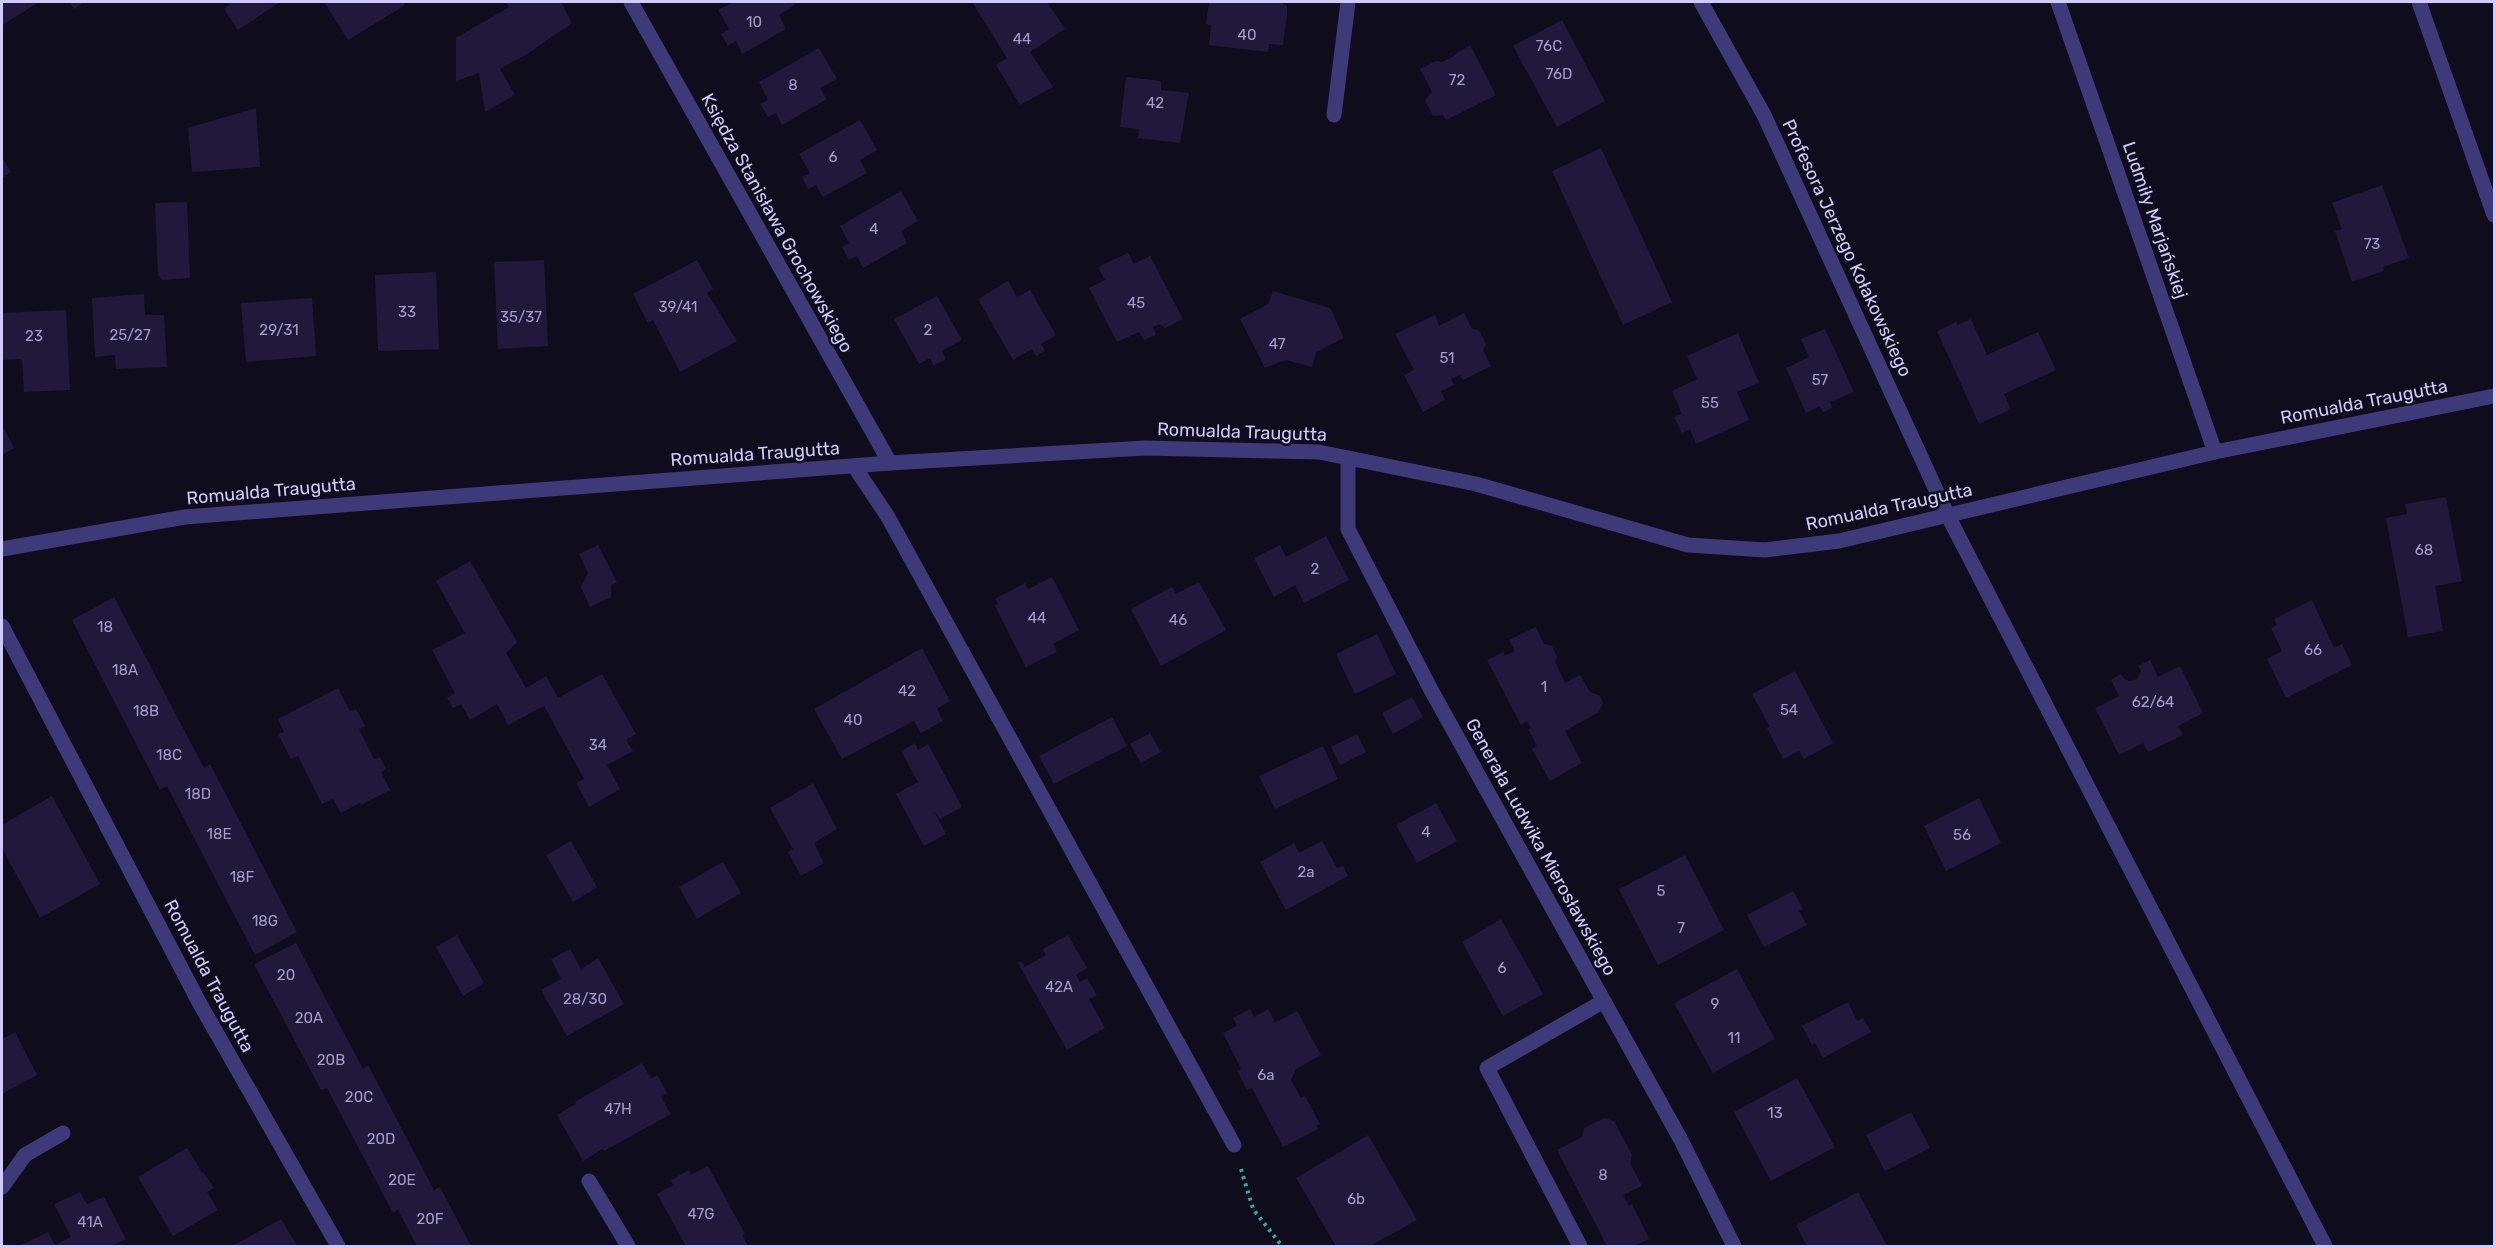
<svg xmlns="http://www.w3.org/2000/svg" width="2496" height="1248" font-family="Rubik,sans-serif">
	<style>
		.building { fill: #21193b }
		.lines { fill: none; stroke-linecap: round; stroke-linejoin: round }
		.path { stroke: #33a6a4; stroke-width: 4; stroke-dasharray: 3 4.5; stroke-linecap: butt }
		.service { stroke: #3e3978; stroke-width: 15 }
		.minor { stroke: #3e3978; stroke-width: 15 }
		.labels { text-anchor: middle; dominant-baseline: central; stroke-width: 5; stroke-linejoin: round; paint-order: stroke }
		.number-label { font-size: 15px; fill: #a49dcc }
		.street-label { font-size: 18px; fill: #d0c9fc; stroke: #0f0c1b }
	</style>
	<rect width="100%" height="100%" fill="#0f0c1b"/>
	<g class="building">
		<path d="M 2,2 L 39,2 L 2,25 Z"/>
		<path d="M 69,2 L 84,2 L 74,9 Z"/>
		<path d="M 227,2 L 280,2 L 238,30 L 224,9 L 230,5 Z"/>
		<path d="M 324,2 L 403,2 L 405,5 L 348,40 Z"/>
		<path d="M 505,2 L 561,2 L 572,23 L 527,54 L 500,69 L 515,95 L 485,112 L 479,73 L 456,81 L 456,38 L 509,7 Z"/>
		<path d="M 734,2 L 793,2 L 795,5 L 779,15 L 786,29 L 742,54 L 736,41 L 728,46 L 721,34 L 729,29 L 718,10 Z"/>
		<path d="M 972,2 L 1047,2 L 1065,29 L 1030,52 L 1053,87 L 1020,105 L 996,65 L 1007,58 Z"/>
		<path d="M 1209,2 L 1281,2 L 1287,6 L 1287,15 L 1283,45 L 1269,44 L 1268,52 L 1209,45 L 1211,25 L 1206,24 Z"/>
		<path d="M 1562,20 L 1605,101 L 1557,127 L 1513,46 Z"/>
		<path d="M 1470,45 L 1496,95 L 1446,120 L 1443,115 L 1433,116 L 1425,100 L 1432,92 L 1420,69 L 1436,61 L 1442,62 L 1452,57 Z"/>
		<path d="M 819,48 L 837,79 L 820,88 L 827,99 L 782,125 L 776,113 L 768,117 L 760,104 L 768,100 L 759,82 Z"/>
		<path d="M 1126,77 L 1161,81 L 1161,90 L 1189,93 L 1180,143 L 1138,138 L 1139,129 L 1120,127 Z"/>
		<path d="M 256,108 L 260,167 L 192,172 L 188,128 Z"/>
		<path d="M 860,120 L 877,150 L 860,160 L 867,173 L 823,197 L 816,185 L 808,189 L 802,177 L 810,173 L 799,154 Z"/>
		<path d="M 1601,148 L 1672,302 L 1623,325 L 1552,171 Z"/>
		<path d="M 2,157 L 11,172 L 2,178 Z"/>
		<path d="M 2382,185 L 2409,258 L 2383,267 L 2384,271 L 2352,282 L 2335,231 L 2342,229 L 2332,203 Z"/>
		<path d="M 901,191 L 918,221 L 901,231 L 907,243 L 863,268 L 857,256 L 849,260 L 842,247 L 849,243 L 840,226 Z"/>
		<path d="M 187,202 L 190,278 L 162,280 L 158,275 L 155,203 Z"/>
		<path d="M 1128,253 L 1134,264 L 1150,256 L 1183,319 L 1165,328 L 1159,324 L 1153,327 L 1156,335 L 1144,340 L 1139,332 L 1117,342 L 1089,288 L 1105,280 L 1098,267 Z"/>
		<path d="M 544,260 L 548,346 L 498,349 L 494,262 Z"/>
		<path d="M 697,260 L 713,289 L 707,293 L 737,341 L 680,372 L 653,320 L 648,323 L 633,294 Z"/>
		<path d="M 436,272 L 439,349 L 378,351 L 375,275 Z"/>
		<path d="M 1008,281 L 1017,297 L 1030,290 L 1056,335 L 1041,344 L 1045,351 L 1036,356 L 1032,349 L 1013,360 L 978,299 Z"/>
		<path d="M 1273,291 L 1330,308 L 1344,338 L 1316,352 L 1312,367 L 1286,360 L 1265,368 L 1240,319 L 1268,304 Z"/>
		<path d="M 144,294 L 145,315 L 164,315 L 167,367 L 116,369 L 115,355 L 95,357 L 92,298 Z"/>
		<path d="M 937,296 L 962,340 L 942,351 L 946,359 L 934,366 L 930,358 L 919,364 L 894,319 Z"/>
		<path d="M 312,298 L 316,356 L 246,362 L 241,303 Z"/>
		<path d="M 66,310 L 70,390 L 24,392 L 22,359 L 2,360 L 2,313 Z"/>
		<path d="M 1464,313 L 1472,329 L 1479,330 L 1486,344 L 1483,350 L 1491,366 L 1463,380 L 1460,375 L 1451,379 L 1454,385 L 1441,391 L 1445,400 L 1423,412 L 1404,375 L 1414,370 L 1395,334 L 1435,315 L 1439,326 Z"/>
		<path d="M 1971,319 L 1987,355 L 2038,332 L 2056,370 L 2004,394 L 2011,409 L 1979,424 L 1937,331 L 1956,322 L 1958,325 Z"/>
		<path d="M 1825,329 L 1854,392 L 1830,402 L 1832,408 L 1823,412 L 1820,406 L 1806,413 L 1786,368 L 1809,357 L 1801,339 Z"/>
		<path d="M 1738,333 L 1759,383 L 1737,392 L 1749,420 L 1696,444 L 1690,429 L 1682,433 L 1674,417 L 1682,414 L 1672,391 L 1697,379 L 1687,356 Z"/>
		<path d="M 2,425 L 14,448 L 2,455 Z"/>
		<path d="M 2446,497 L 2462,581 L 2435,586 L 2443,631 L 2408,637 L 2386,518 L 2407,514 L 2405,504 Z"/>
		<path d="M 1326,536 L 1349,580 L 1304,603 L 1295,585 L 1274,597 L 1254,558 L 1280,545 L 1286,557 Z"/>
		<path d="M 598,545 L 617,582 L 611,585 L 611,597 L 590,607 L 581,587 L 588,573 L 579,554 Z"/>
		<path d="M 470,561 L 517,642 L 506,653 L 526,688 L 546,676 L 558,698 L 602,674 L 636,734 L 626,740 L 633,751 L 607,765 L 620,789 L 589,807 L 576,783 L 584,779 L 544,706 L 508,725 L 497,704 L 470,720 L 461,704 L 453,708 L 447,698 L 455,693 L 432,650 L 465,633 L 436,581 Z"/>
		<path d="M 1052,577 L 1079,630 L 1053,644 L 1057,652 L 1026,667 L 995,606 L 998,604 L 995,599 L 1025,583 L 1028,589 Z"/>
		<path d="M 1199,582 L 1226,630 L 1161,666 L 1131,609 L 1172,587 L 1176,594 Z"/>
		<path d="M 114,597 L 204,768 L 210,764 L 297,932 L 255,955 L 167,786 L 160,790 L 72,620 Z"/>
		<path d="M 2312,600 L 2334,648 L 2342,644 L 2352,665 L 2286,698 L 2267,659 L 2282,651 L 2271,628 L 2277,625 L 2274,619 Z"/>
		<path d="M 1536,627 L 1544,644 L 1552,646 L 1557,657 L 1555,662 L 1565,683 L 1580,675 L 1590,692 L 1600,696 L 1603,703 L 1599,712 L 1565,731 L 1582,763 L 1550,781 L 1532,749 L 1537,746 L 1528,729 L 1531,728 L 1527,721 L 1521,725 L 1487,660 L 1503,652 L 1505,656 L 1515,651 L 1509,640 Z"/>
		<path d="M 1377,634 L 1396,674 L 1355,694 L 1336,654 Z"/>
		<path d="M 922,648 L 950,701 L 937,709 L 943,721 L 921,733 L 914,721 L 842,759 L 814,709 Z"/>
		<path d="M 2150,660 L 2158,677 L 2180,666 L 2203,713 L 2178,726 L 2183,735 L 2148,752 L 2143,743 L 2119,755 L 2095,708 L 2119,696 L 2111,680 L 2121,674 L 2124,679 L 2130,681 L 2137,679 L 2141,671 L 2138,666 Z"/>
		<path d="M 1795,671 L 1833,743 L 1804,759 L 1799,751 L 1783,759 L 1767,728 L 1770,727 L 1752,694 Z"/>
		<path d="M 338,688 L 350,711 L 356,709 L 365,726 L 359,729 L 374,759 L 380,757 L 386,769 L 381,772 L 390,790 L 361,805 L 360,803 L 341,813 L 333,799 L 322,804 L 298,756 L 291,759 L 278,734 L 284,732 L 278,719 Z"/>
		<path d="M 1412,697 L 1423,717 L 1393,734 L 1382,713 Z"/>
		<path d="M 1112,717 L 1127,746 L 1054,784 L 1039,756 Z"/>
		<path d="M 1150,733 L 1161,752 L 1141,763 L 1130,744 Z"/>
		<path d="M 1357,734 L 1366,752 L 1340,765 L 1331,747 Z"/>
		<path d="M 915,743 L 918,750 L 928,744 L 962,807 L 940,819 L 934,811 L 946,834 L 924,846 L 896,794 L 918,782 L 901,751 Z"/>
		<path d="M 1323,746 L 1338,779 L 1275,809 L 1259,776 Z"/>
		<path d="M 813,783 L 837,829 L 814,843 L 824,863 L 801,876 L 788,852 L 793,849 L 770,808 Z"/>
		<path d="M 52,796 L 100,884 L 40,918 L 2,848 L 2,825 Z"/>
		<path d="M 1979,798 L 2001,843 L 1946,871 L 1924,826 Z"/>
		<path d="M 1436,803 L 1457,841 L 1417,863 L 1396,825 Z"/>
		<path d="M 571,841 L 597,887 L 573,902 L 546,855 Z"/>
		<path d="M 1322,841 L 1337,868 L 1343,866 L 1348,876 L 1286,910 L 1260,862 L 1294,843 L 1299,853 Z"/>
		<path d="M 1685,855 L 1724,930 L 1658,965 L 1619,889 Z"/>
		<path d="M 723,862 L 741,893 L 697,919 L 679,887 Z"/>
		<path d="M 1793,891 L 1803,909 L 1799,911 L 1807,925 L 1764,947 L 1747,915 Z"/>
		<path d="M 1501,919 L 1543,994 L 1503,1016 L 1462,942 Z"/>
		<path d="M 457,935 L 484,983 L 463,996 L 436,947 Z"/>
		<path d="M 1068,935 L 1087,968 L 1076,975 L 1080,982 L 1087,978 L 1097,995 L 1089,999 L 1105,1028 L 1067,1050 L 1018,963 L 1021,961 L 1025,967 L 1046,955 L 1043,949 Z"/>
		<path d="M 296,943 L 363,1069 L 368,1065 L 434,1190 L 440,1187 L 471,1246 L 417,1246 L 398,1210 L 393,1213 L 327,1088 L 321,1090 L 254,964 Z"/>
		<path d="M 570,949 L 581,969 L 598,958 L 624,1004 L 567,1036 L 541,990 L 561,979 L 551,959 Z"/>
		<path d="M 1737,969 L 1775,1039 L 1713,1073 L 1674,1003 Z"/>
		<path d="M 1848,1002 L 1857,1021 L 1863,1018 L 1871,1032 L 1823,1058 L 1815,1043 L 1812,1045 L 1802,1026 Z"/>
		<path d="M 1250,1009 L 1254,1017 L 1268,1009 L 1275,1023 L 1297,1011 L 1321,1055 L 1296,1069 L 1291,1080 L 1301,1098 L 1305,1096 L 1320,1124 L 1316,1126 L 1318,1129 L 1283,1147 L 1252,1088 L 1247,1090 L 1237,1071 L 1241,1069 L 1223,1033 L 1237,1026 L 1233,1018 Z"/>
		<path d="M 15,1032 L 37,1075 L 2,1094 L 2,1039 Z"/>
		<path d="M 642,1063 L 651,1079 L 657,1075 L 667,1093 L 661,1097 L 671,1114 L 604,1151 L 602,1149 L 583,1161 L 557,1115 L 576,1104 L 575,1102 Z"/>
		<path d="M 1797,1078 L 1835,1147 L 1771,1181 L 1734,1112 Z"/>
		<path d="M 1911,1112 L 1930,1148 L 1885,1171 L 1866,1135 Z"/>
		<path d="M 1605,1118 L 1614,1121 L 1632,1155 L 1630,1163 L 1642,1186 L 1623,1195 L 1629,1206 L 1632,1204 L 1649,1239 L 1634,1246 L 1607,1246 L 1557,1150 L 1582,1137 L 1584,1128 Z"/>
		<path d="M 1368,1135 L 1417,1220 L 1370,1246 L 1336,1246 L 1296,1178 Z"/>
		<path d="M 187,1148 L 202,1173 L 203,1172 L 214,1188 L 207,1192 L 218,1210 L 173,1236 L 138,1177 Z"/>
		<path d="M 708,1166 L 745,1234 L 742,1235 L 748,1246 L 686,1246 L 657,1194 L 673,1185 L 671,1180 L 689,1170 L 691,1175 Z"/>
		<path d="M 80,1192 L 87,1204 L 104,1197 L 126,1239 L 112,1246 L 19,1246 L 48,1232 L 55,1245 L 71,1237 L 54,1204 Z"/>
		<path d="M 1858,1192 L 1887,1246 L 1807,1246 L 1796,1225 Z"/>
		<path d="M 281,1219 L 297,1246 L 232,1246 Z"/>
	</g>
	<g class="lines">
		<path class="path" d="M 1241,1169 L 1253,1209 L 1282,1246"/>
		<g class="service">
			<path d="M 854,466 L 888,517 L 1234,1145"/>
			<path d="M 589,1181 L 628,1246"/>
		</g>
		<g class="minor">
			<path d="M 631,2 L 890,463"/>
			<path d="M 1701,2 L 1764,115 L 1948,516 L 2325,1246"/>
			<path d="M 2058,2 L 2215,452"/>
			<path d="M 2419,2 L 2494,215"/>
			<path d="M 1334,115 L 1348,2"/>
			<path d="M 1348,458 L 1348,529 L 1430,688 L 1681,1140 L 1734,1246"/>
			<path d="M 2,549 L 185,517 L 890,463 L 1145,448 L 1319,452 L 1476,484 L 1688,545 L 1765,550 L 1839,541 L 2215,452 L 2494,396"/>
			<path d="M 2,626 L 200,1004 L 338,1246"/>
			<path d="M 2,1187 L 25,1155 L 63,1133"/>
			<path d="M 1580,1246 L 1487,1068 L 1604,1001"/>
		</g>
	</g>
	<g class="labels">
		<g class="number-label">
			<text x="754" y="22">10</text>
			<text x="1247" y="35">40</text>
			<text x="1022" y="39">44</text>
			<text x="1549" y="46">76C</text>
			<text x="1559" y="74">76D</text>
			<text x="1457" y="80">72</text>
			<text x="793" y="85">8</text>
			<text x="1155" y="103">42</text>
			<text x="833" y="157">6</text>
			<text x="874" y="229">4</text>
			<text x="2372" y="244">73</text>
			<text x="1136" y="303">45</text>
			<text x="678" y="307">39/41</text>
			<text x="407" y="312">33</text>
			<text x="521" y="317">35/37</text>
			<text x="279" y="330">29/31</text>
			<text x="928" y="330">2</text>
			<text x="130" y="335">25/27</text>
			<text x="34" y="336">23</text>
			<text x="1277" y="344">47</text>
			<text x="1447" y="358">51</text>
			<text x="1820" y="380">57</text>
			<text x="1710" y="403">55</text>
			<text x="2424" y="550">68</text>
			<text x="1315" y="569">2</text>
			<text x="1037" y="618">44</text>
			<text x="1178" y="620">46</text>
			<text x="105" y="627">18</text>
			<text x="2313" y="650">66</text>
			<text x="125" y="670">18A</text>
			<text x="1544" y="687">1</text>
			<text x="907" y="691">42</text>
			<text x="2153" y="702">62/64</text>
			<text x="1789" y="710">54</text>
			<text x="146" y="711">18B</text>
			<text x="853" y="720">40</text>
			<text x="598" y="745">34</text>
			<text x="169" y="755">18C</text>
			<text x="198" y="794">18D</text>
			<text x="1426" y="832">4</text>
			<text x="219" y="834">18E</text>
			<text x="1962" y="835">56</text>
			<text x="1306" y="872">2a</text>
			<text x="242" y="877">18F</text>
			<text x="1661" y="891">5</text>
			<text x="265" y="921">18G</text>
			<text x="1681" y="928">7</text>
			<text x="1502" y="968">6</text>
			<text x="286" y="975">20</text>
			<text x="1059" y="987">42A</text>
			<text x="585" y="999">28/30</text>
			<text x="1715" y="1004">9</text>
			<text x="309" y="1018">20A</text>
			<text x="1734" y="1038">11</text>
			<text x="331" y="1060">20B</text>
			<text x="1266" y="1075">6a</text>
			<text x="359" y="1097">20C</text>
			<text x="618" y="1109">47H</text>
			<text x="1775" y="1113">13</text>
			<text x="381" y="1139">20D</text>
			<text x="1603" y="1175">8</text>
			<text x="402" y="1180">20E</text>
			<text x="1356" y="1199">6b</text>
			<text x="701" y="1214">47G</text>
			<text x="430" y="1219">20F</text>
			<text x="90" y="1222">41A</text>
		</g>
		<g class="street-label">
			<text transform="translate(2155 220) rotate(71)">Ludmiły Marjańskiej</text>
			<text transform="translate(777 223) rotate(61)">Księdza Stanisława Grochowskiego</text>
			<text transform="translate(1847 248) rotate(65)">Profesora Jerzego Kołakowskiego</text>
			<text transform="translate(2364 402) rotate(-11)">Romualda Traugutta</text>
			<text transform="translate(1242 432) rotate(2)">Romualda Traugutta</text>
			<text transform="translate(755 454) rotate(-4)">Romualda Traugutta</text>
			<text transform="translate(271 491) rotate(-5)">Romualda Traugutta</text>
			<text transform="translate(1889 507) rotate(-12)">Romualda Traugutta</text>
			<text transform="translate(1541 847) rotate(61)">Generała Ludwika Mierosławskiego</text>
			<text transform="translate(209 976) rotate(62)">Romualda Traugutta</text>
		</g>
	</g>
	<rect width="2496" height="1248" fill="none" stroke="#d0c9fc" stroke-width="6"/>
</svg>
